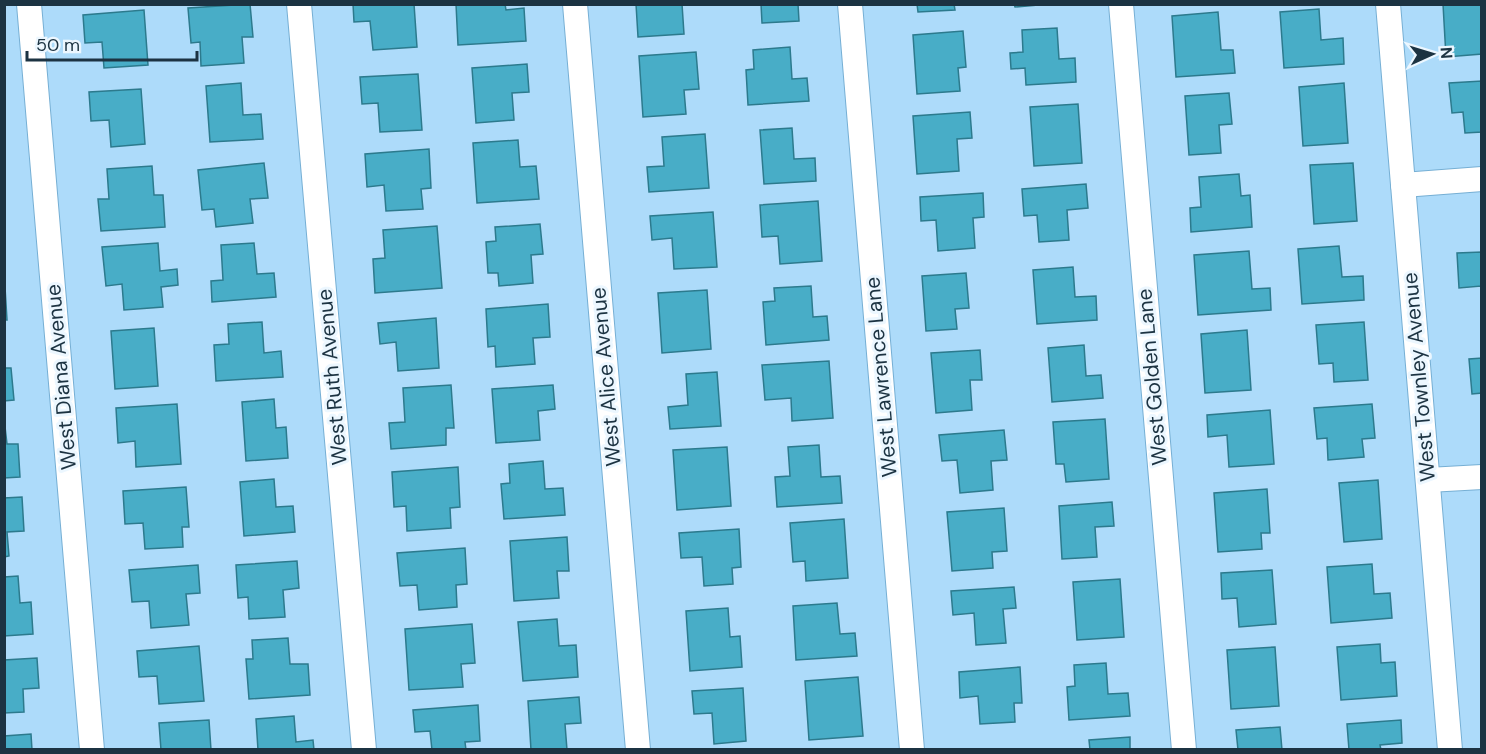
<svg xmlns="http://www.w3.org/2000/svg" width="1486" height="754" font-family="'DM Sans',sans-serif">
	<style>
		.building { fill: #48adc7; stroke: #2c7a8d; stroke-width: 1.5 }
		.lines { fill: none; stroke-linecap: round; stroke-linejoin: round }
		.minor-casing { stroke: #76afd4; stroke-width: 26 }
		.minor { stroke: #fff; stroke-width: 24 }
		.labels { text-anchor: middle; dominant-baseline: central; stroke-width: 6; stroke-linejoin: round; paint-order: stroke }
		.street-label { font-size: 21px; fill: #1c3342; stroke: #ecf7ff }
	</style>
	<rect width="100%" height="100%" fill="#addbfa"/>
	<g class="building">
		<path d="M 250,4 L 253,37 L 242,37 L 244,63 L 201,66 L 200,42 L 191,43 L 188,8 Z"/>
		<path d="M 353,4 L 414,4 L 417,47 L 373,50 L 370,21 L 354,22 Z"/>
		<path d="M 456,4 L 505,4 L 506,10 L 524,8 L 526,41 L 458,45 Z"/>
		<path d="M 636,4 L 682,4 L 684,34 L 638,37 Z"/>
		<path d="M 761,4 L 798,4 L 799,21 L 762,23 Z"/>
		<path d="M 917,4 L 954,4 L 955,10 L 918,12 Z"/>
		<path d="M 1014,4 L 1050,4 L 1015,7 Z"/>
		<path d="M 1443,4 L 1482,4 L 1482,54 L 1446,57 Z"/>
		<path d="M 1319,9 L 1321,40 L 1343,38 L 1344,64 L 1284,68 L 1280,12 Z"/>
		<path d="M 144,10 L 148,65 L 104,68 L 102,42 L 85,43 L 83,15 Z"/>
		<path d="M 1218,12 L 1221,50 L 1233,50 L 1235,73 L 1176,77 L 1172,16 Z"/>
		<path d="M 1057,28 L 1059,59 L 1075,58 L 1076,82 L 1026,85 L 1025,68 L 1011,69 L 1010,53 L 1023,52 L 1022,30 Z"/>
		<path d="M 963,31 L 966,67 L 958,68 L 960,91 L 917,94 L 913,35 Z"/>
		<path d="M 790,47 L 792,79 L 807,78 L 809,101 L 748,105 L 746,70 L 754,69 L 753,50 Z"/>
		<path d="M 696,52 L 699,89 L 684,90 L 686,114 L 643,117 L 639,56 Z"/>
		<path d="M 527,64 L 529,92 L 512,93 L 514,120 L 476,123 L 472,68 Z"/>
		<path d="M 418,74 L 422,130 L 380,132 L 378,103 L 362,104 L 360,77 Z"/>
		<path d="M 1482,81 L 1482,132 L 1465,133 L 1463,112 L 1452,113 L 1449,83 Z"/>
		<path d="M 241,83 L 243,115 L 261,114 L 263,139 L 210,142 L 206,86 Z"/>
		<path d="M 1344,83 L 1348,143 L 1303,146 L 1299,87 Z"/>
		<path d="M 141,89 L 145,144 L 111,147 L 109,120 L 91,121 L 89,92 Z"/>
		<path d="M 1229,93 L 1232,124 L 1219,125 L 1221,153 L 1189,155 L 1185,96 Z"/>
		<path d="M 1078,104 L 1082,163 L 1034,166 L 1030,107 Z"/>
		<path d="M 970,112 L 972,138 L 957,139 L 959,171 L 917,174 L 913,116 Z"/>
		<path d="M 792,128 L 794,159 L 815,158 L 816,181 L 764,184 L 760,130 Z"/>
		<path d="M 705,134 L 709,188 L 649,192 L 647,167 L 664,166 L 662,137 Z"/>
		<path d="M 518,140 L 520,167 L 536,166 L 539,199 L 477,203 L 473,143 Z"/>
		<path d="M 429,149 L 431,188 L 421,189 L 423,209 L 386,211 L 384,185 L 367,187 L 365,154 Z"/>
		<path d="M 264,163 L 268,198 L 250,199 L 253,223 L 216,227 L 214,209 L 202,210 L 198,170 Z"/>
		<path d="M 1353,163 L 1357,221 L 1314,224 L 1310,165 Z"/>
		<path d="M 152,166 L 154,195 L 163,195 L 165,227 L 101,231 L 98,199 L 109,199 L 107,169 Z"/>
		<path d="M 1239,174 L 1241,196 L 1250,195 L 1252,227 L 1191,232 L 1190,208 L 1201,207 L 1199,177 Z"/>
		<path d="M 1086,184 L 1088,208 L 1067,210 L 1069,240 L 1039,242 L 1037,215 L 1024,216 L 1022,189 Z"/>
		<path d="M 983,193 L 984,217 L 973,218 L 975,248 L 938,251 L 936,220 L 921,221 L 920,197 Z"/>
		<path d="M 818,201 L 822,261 L 780,264 L 778,236 L 762,237 L 760,205 Z"/>
		<path d="M 713,212 L 717,267 L 674,269 L 672,238 L 652,240 L 650,216 Z"/>
		<path d="M 540,224 L 543,254 L 531,255 L 533,283 L 499,286 L 498,273 L 488,273 L 486,242 L 496,241 L 495,227 Z"/>
		<path d="M 437,226 L 442,288 L 375,293 L 373,259 L 385,258 L 383,230 Z"/>
		<path d="M 158,243 L 160,271 L 177,269 L 178,285 L 161,287 L 163,307 L 124,310 L 122,284 L 106,286 L 102,247 Z"/>
		<path d="M 254,243 L 257,274 L 274,273 L 276,297 L 212,302 L 211,281 L 223,280 L 221,245 Z"/>
		<path d="M 1339,246 L 1342,277 L 1363,276 L 1364,300 L 1302,304 L 1298,249 Z"/>
		<path d="M 1249,251 L 1252,289 L 1270,288 L 1271,310 L 1198,315 L 1194,255 Z"/>
		<path d="M 1482,252 L 1482,293 L 1481,286 L 1459,288 L 1457,253 Z"/>
		<path d="M 1073,267 L 1075,297 L 1096,296 L 1097,320 L 1037,324 L 1033,270 Z"/>
		<path d="M 966,273 L 969,308 L 955,309 L 957,329 L 926,331 L 922,276 Z"/>
		<path d="M 811,286 L 813,317 L 827,316 L 829,340 L 766,345 L 763,302 L 775,301 L 774,288 Z"/>
		<path d="M 5,287 L 7,320 L 4,320 L 4,288 Z"/>
		<path d="M 707,290 L 711,349 L 662,353 L 658,293 Z"/>
		<path d="M 548,304 L 550,337 L 533,338 L 535,364 L 496,367 L 495,346 L 488,347 L 486,309 Z"/>
		<path d="M 436,318 L 439,368 L 398,371 L 396,342 L 380,344 L 378,323 Z"/>
		<path d="M 262,322 L 264,353 L 281,351 L 283,377 L 216,381 L 214,345 L 229,344 L 228,324 Z"/>
		<path d="M 1364,322 L 1368,380 L 1334,382 L 1333,363 L 1319,364 L 1316,325 Z"/>
		<path d="M 154,328 L 158,386 L 115,389 L 111,331 Z"/>
		<path d="M 1247,330 L 1251,390 L 1205,393 L 1201,334 Z"/>
		<path d="M 1084,345 L 1086,376 L 1101,375 L 1103,398 L 1052,402 L 1048,348 Z"/>
		<path d="M 980,350 L 982,380 L 970,380 L 972,410 L 936,413 L 931,353 Z"/>
		<path d="M 1482,358 L 1482,393 L 1472,394 L 1469,359 Z"/>
		<path d="M 829,361 L 833,418 L 792,421 L 791,398 L 765,400 L 762,365 Z"/>
		<path d="M 4,368 L 11,368 L 14,400 L 4,401 Z"/>
		<path d="M 717,372 L 721,426 L 670,429 L 668,407 L 688,405 L 686,374 Z"/>
		<path d="M 451,385 L 454,428 L 446,428 L 446,445 L 391,449 L 389,423 L 405,422 L 403,388 Z"/>
		<path d="M 553,385 L 555,409 L 538,411 L 540,440 L 496,443 L 492,389 Z"/>
		<path d="M 274,399 L 276,428 L 286,427 L 288,458 L 246,461 L 242,402 Z"/>
		<path d="M 177,404 L 181,464 L 136,467 L 135,441 L 118,443 L 116,408 Z"/>
		<path d="M 1372,404 L 1375,438 L 1362,439 L 1364,457 L 1328,460 L 1327,438 L 1317,439 L 1314,408 Z"/>
		<path d="M 1270,410 L 1274,464 L 1229,467 L 1227,435 L 1208,437 L 1207,415 Z"/>
		<path d="M 4,418 L 7,444 L 18,444 L 20,477 L 4,478 Z"/>
		<path d="M 1105,419 L 1109,479 L 1066,482 L 1064,464 L 1056,464 L 1053,422 Z"/>
		<path d="M 1004,430 L 1007,460 L 991,461 L 993,490 L 960,493 L 957,460 L 942,461 L 939,435 Z"/>
		<path d="M 819,445 L 821,477 L 840,476 L 842,503 L 777,507 L 775,477 L 790,476 L 788,447 Z"/>
		<path d="M 727,447 L 731,506 L 677,510 L 673,450 Z"/>
		<path d="M 543,461 L 545,489 L 563,488 L 565,515 L 504,519 L 501,484 L 510,483 L 509,464 Z"/>
		<path d="M 458,467 L 460,507 L 450,508 L 451,528 L 407,531 L 406,506 L 394,507 L 392,472 Z"/>
		<path d="M 274,479 L 276,507 L 293,506 L 295,532 L 244,536 L 240,482 Z"/>
		<path d="M 1378,480 L 1382,539 L 1344,542 L 1339,483 Z"/>
		<path d="M 186,487 L 189,527 L 182,527 L 183,547 L 145,549 L 143,523 L 125,524 L 123,491 Z"/>
		<path d="M 1267,489 L 1270,533 L 1261,533 L 1262,549 L 1218,552 L 1214,493 Z"/>
		<path d="M 22,497 L 24,531 L 7,532 L 9,556 L 4,557 L 4,498 Z"/>
		<path d="M 1112,502 L 1114,526 L 1095,527 L 1097,557 L 1062,559 L 1059,506 Z"/>
		<path d="M 1004,508 L 1007,551 L 992,552 L 993,568 L 952,571 L 947,512 Z"/>
		<path d="M 844,519 L 848,578 L 806,581 L 805,561 L 793,562 L 790,523 Z"/>
		<path d="M 739,529 L 741,567 L 732,568 L 733,584 L 704,586 L 702,557 L 681,558 L 679,533 Z"/>
		<path d="M 567,537 L 569,571 L 557,571 L 559,598 L 514,601 L 510,541 Z"/>
		<path d="M 465,548 L 467,584 L 456,585 L 457,607 L 419,610 L 417,585 L 400,586 L 397,553 Z"/>
		<path d="M 297,561 L 299,588 L 283,590 L 285,617 L 249,619 L 248,597 L 238,598 L 236,565 Z"/>
		<path d="M 1372,564 L 1374,594 L 1390,593 L 1392,618 L 1331,623 L 1327,567 Z"/>
		<path d="M 198,565 L 200,593 L 186,594 L 189,625 L 151,628 L 149,601 L 132,602 L 129,570 Z"/>
		<path d="M 1272,570 L 1276,624 L 1239,627 L 1237,598 L 1222,599 L 1221,573 Z"/>
		<path d="M 18,576 L 20,603 L 31,602 L 33,634 L 4,636 L 4,577 Z"/>
		<path d="M 1120,579 L 1124,637 L 1077,640 L 1073,582 Z"/>
		<path d="M 1014,587 L 1016,608 L 1003,609 L 1006,643 L 976,645 L 974,613 L 953,615 L 951,591 Z"/>
		<path d="M 837,603 L 840,634 L 855,633 L 857,656 L 796,660 L 793,606 Z"/>
		<path d="M 728,608 L 730,637 L 740,636 L 742,667 L 690,671 L 686,611 Z"/>
		<path d="M 557,619 L 559,646 L 576,645 L 578,677 L 523,681 L 518,622 Z"/>
		<path d="M 472,624 L 475,663 L 461,664 L 463,687 L 409,690 L 405,629 Z"/>
		<path d="M 288,638 L 290,664 L 308,664 L 310,695 L 249,699 L 246,659 L 253,659 L 252,640 Z"/>
		<path d="M 1380,644 L 1381,663 L 1395,662 L 1397,696 L 1341,700 L 1337,647 Z"/>
		<path d="M 199,646 L 204,701 L 159,704 L 157,676 L 139,677 L 137,651 Z"/>
		<path d="M 1275,647 L 1279,706 L 1231,709 L 1227,650 Z"/>
		<path d="M 37,658 L 39,688 L 23,689 L 24,712 L 4,713 L 4,660 Z"/>
		<path d="M 1106,663 L 1108,694 L 1128,693 L 1130,716 L 1069,720 L 1067,687 L 1075,686 L 1074,665 Z"/>
		<path d="M 1020,667 L 1022,703 L 1014,703 L 1015,722 L 980,724 L 978,696 L 960,698 L 959,672 Z"/>
		<path d="M 858,677 L 863,736 L 809,740 L 805,681 Z"/>
		<path d="M 743,688 L 746,741 L 714,744 L 712,713 L 694,714 L 692,691 Z"/>
		<path d="M 579,697 L 581,723 L 565,724 L 567,750 L 531,750 L 528,701 Z"/>
		<path d="M 478,705 L 480,741 L 465,742 L 466,750 L 432,750 L 430,731 L 415,732 L 413,710 Z"/>
		<path d="M 294,716 L 296,742 L 313,740 L 314,750 L 258,750 L 256,719 Z"/>
		<path d="M 209,720 L 211,750 L 161,750 L 159,723 Z"/>
		<path d="M 1401,720 L 1402,743 L 1380,745 L 1381,750 L 1349,750 L 1347,724 Z"/>
		<path d="M 1280,727 L 1282,750 L 1238,750 L 1236,730 Z"/>
		<path d="M 31,734 L 32,750 L 4,750 L 4,736 Z"/>
		<path d="M 1130,737 L 1130,750 L 1090,750 L 1089,740 Z"/>
	</g>
	<g class="lines">
		<g class="minor-casing">
			<g id="minor">
				<path d="M 29,4 L 92,750"/>
				<path d="M 299,4 L 364,750"/>
				<path d="M 575,4 L 638,750"/>
				<path d="M 850,4 L 912,750"/>
				<path d="M 1121,4 L 1184,750"/>
				<path d="M 1388,4 L 1450,750"/>
				<path d="M 1403,185 L 1482,179"/>
				<path d="M 1428,480 L 1482,477"/>
			</g>
		</g>
		<use href="#minor" class="minor"/>
	</g>
	<g class="labels">
		<g class="street-label">
			<text transform="translate(61 377) rotate(-95)">West Diana Avenue</text>
			<text transform="translate(332 377) rotate(-95)">West Ruth Avenue</text>
			<text transform="translate(606 377) rotate(-95)">West Alice Avenue</text>
			<text transform="translate(881 377) rotate(-95)">West Lawrence Lane</text>
			<text transform="translate(1152 377) rotate(-95)">West Golden Lane</text>
			<text transform="translate(1419 377) rotate(-95)">West Townley Avenue</text>
		</g>
	</g>
	<rect width="1486" height="754" fill="none" stroke="#1c3342" stroke-width="12"/>
	<g transform="translate(1432 54) rotate(86)" stroke="#ecf7ff" stroke-width="4.5" paint-order="stroke">
	<path d="M0-4.5L10 22L0 15L-10 22Z" fill="#1c3342"/>
	<text y="-9" font-size="16" font-weight="bold" text-anchor="middle" fill="#1c3342">N</text>
	</g>
	<path d="M27 51v9h170v-9" fill="none" stroke="#1c3342" stroke-width="3"/>
	<text x="36" y="51" font-size="18" fill="#1c3342" stroke="#ecf7ff" stroke-width="4.5" paint-order="stroke">50 m</text>
</svg>
